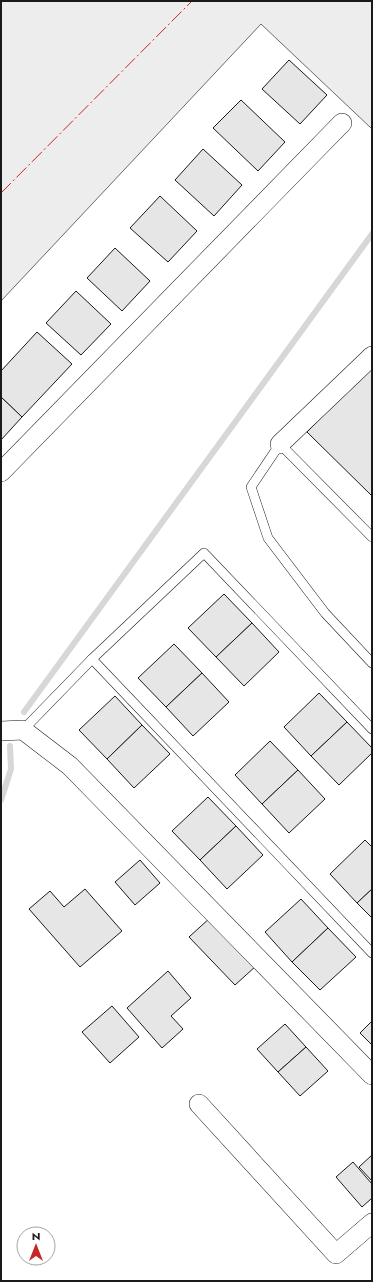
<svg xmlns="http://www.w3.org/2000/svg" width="373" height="1282" font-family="Jost,sans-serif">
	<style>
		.built { fill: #ededed; stroke: #6a6a6a }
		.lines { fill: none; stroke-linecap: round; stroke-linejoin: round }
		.stream { stroke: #d7d7d7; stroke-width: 6 }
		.building { fill: #e6e6e6; stroke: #1a1a1a }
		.service-casing { stroke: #1a1a1a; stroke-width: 10 }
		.minor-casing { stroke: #1a1a1a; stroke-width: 20 }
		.service { stroke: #fff; stroke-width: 9 }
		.minor { stroke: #fff; stroke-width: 19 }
		.power { stroke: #c62828; stroke-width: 1; stroke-dasharray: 14 3 2 3; stroke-linecap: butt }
	</style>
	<rect width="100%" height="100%" fill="#fff"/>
	<path class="built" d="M 1,1 L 372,1 L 372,129 L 261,24 L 1,301 Z"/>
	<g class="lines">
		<g class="stream">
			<path d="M 24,712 L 372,234"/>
			<path d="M 1,800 L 11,769 L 10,746"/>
		</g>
	</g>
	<g class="building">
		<path d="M 289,60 L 327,95 L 300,124 L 262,89 Z"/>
		<path d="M 241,100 L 285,142 L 258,171 L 213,128 Z"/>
		<path d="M 203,149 L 242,185 L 214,216 L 175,180 Z"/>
		<path d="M 160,196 L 197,231 L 168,262 L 130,228 Z"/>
		<path d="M 115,248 L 150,281 L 122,311 L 87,278 Z"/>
		<path d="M 76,291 L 111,324 L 81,355 L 46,323 Z"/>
		<path d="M 37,332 L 72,364 L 22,417 L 1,397 L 1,371 Z"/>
		<path d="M 372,366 L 372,496 L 307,432 Z"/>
		<path d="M 1,397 L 22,417 L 1,440 Z"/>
		<path d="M 224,594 L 252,623 L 216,657 L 188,628 Z"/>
		<path d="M 252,623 L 279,652 L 244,686 L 216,657 Z"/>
		<path d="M 174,644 L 202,673 L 166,707 L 138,678 Z"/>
		<path d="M 202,673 L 229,702 L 193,736 L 166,707 Z"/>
		<path d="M 319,693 L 347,722 L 311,756 L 284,727 Z"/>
		<path d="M 115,696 L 142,725 L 107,759 L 79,730 Z"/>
		<path d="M 347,722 L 372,748 L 372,753 L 339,785 L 311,756 Z"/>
		<path d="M 142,725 L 170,754 L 134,788 L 107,759 Z"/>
		<path d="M 270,741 L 298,770 L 262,804 L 235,775 Z"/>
		<path d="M 298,770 L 325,799 L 289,833 L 262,804 Z"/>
		<path d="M 208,797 L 236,826 L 200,860 L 172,831 Z"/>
		<path d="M 236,826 L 263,855 L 227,889 L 200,860 Z"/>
		<path d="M 365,840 L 372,847 L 372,889 L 357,903 L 330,874 Z"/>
		<path d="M 140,860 L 160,883 L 135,905 L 115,882 Z"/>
		<path d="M 85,889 L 122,931 L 80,967 L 29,909 L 50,891 L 64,907 Z"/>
		<path d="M 372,889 L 372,918 L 357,903 Z"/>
		<path d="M 301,899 L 328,928 L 292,962 L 265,932 Z"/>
		<path d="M 211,917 L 256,966 L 235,985 L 189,937 Z"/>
		<path d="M 328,928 L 356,957 L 320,990 L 292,962 Z"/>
		<path d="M 168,971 L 191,998 L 171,1016 L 183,1029 L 162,1048 L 127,1008 Z"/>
		<path d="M 112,1006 L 139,1037 L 110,1063 L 82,1032 Z"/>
		<path d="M 372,1021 L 372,1045 L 360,1033 Z"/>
		<path d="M 285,1024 L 306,1047 L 278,1072 L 257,1049 Z"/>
		<path d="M 306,1047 L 328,1071 L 300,1096 L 278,1072 Z"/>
		<path d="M 372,1155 L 372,1181 L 359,1167 Z"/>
		<path d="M 353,1162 L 372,1184 L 372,1198 L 362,1207 L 336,1177 Z"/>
	</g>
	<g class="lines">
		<g class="service-casing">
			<g id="service">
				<path d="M 372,537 L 280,444 L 251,487 L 268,538 L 325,613 L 372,663"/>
				<path d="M 92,659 L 372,953"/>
				<path d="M 23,730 L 92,659 L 204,553 L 372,729"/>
			</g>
		</g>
		<g class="minor-casing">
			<g id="minor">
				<path d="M 280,444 L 372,356"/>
				<path d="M 1,472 L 342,123"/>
				<path d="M 1,731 L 23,730 L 70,766 L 372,1075"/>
				<path d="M 199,1104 L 336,1254 L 372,1223"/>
			</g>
		</g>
		<use href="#service" class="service"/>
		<use href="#minor" class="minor"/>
		<path class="power" d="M 1,193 L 192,1"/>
	</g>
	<rect width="373" height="1282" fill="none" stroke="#1a1a1a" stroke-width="4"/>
	<g transform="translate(36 1246)"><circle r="19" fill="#ffffff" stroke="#a3a3a3"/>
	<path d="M0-3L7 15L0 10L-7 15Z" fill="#c62828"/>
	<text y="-6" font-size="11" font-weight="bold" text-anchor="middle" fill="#1a1a1a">N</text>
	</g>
</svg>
